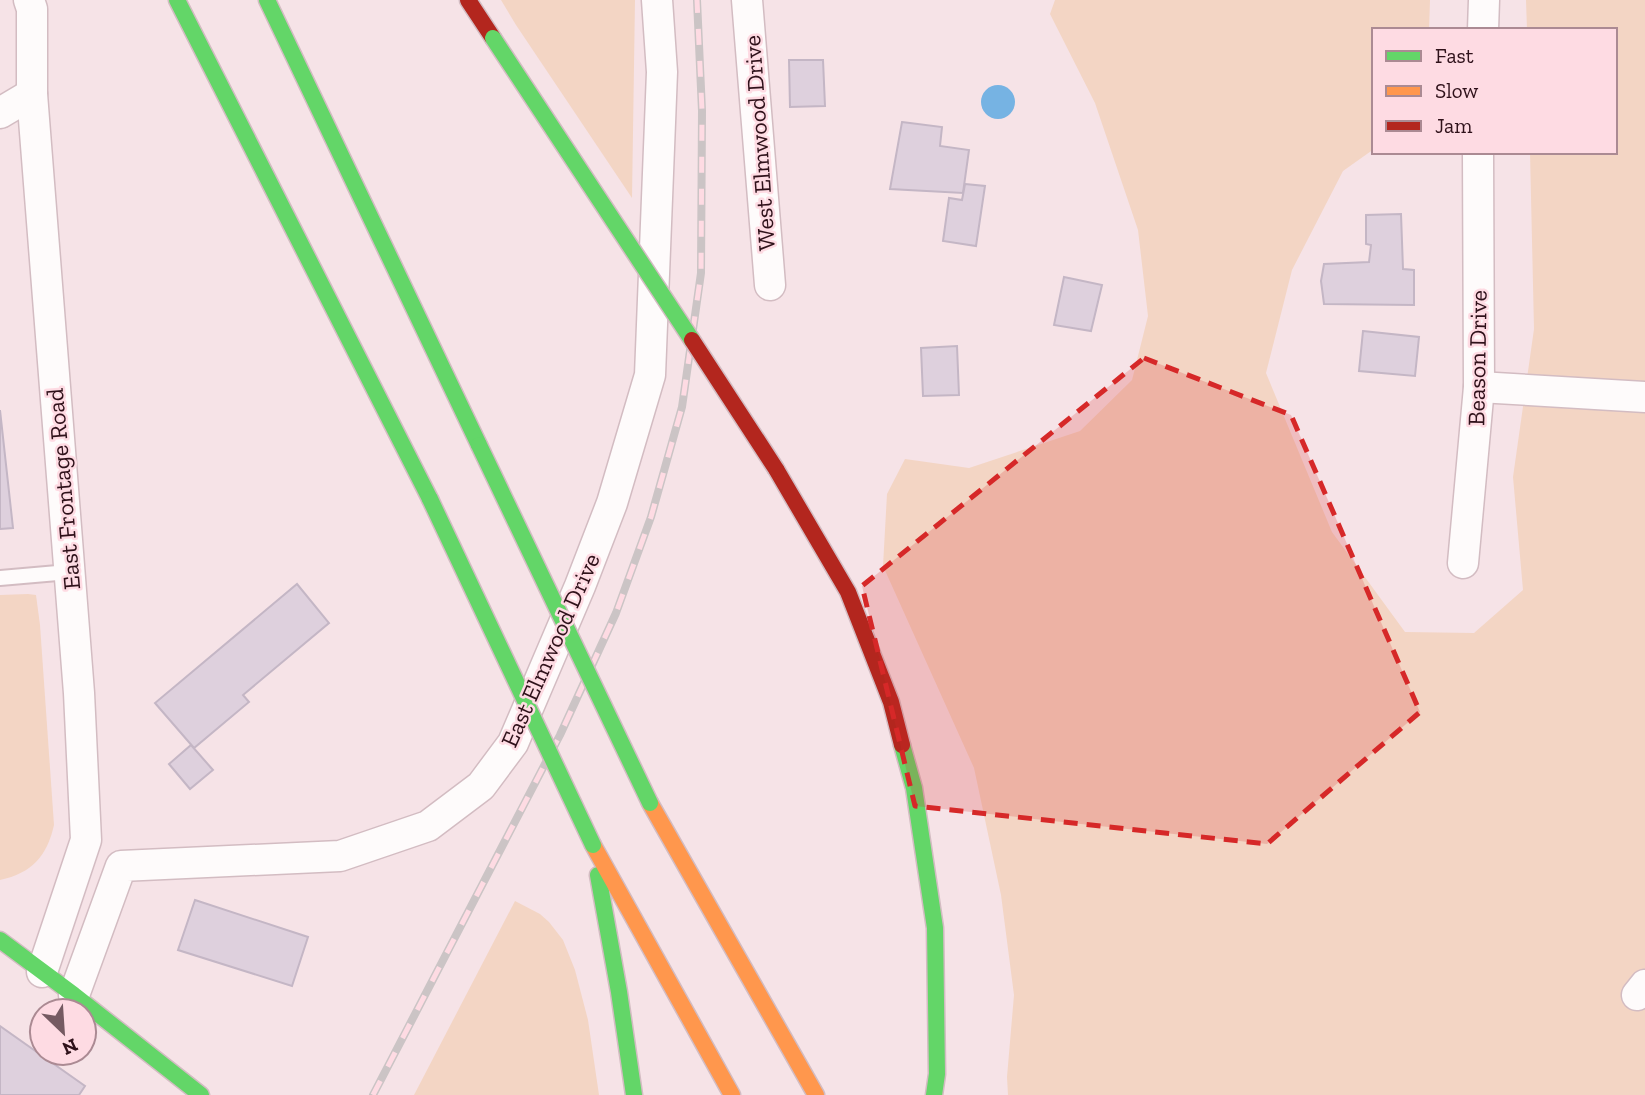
<svg xmlns="http://www.w3.org/2000/svg" width="1645" height="1095" font-family="'Zilla Slab',serif">
	<style>
		.green { fill: #f3d5c4 }
		.water { fill: #76b3e3 }
		.building { fill: #ded0dd; stroke: #c4b6c5; stroke-width: 2 }
		.lines { fill: none; stroke-linecap: round; stroke-linejoin: round }
		.lane-casing { stroke: #d3bcc2; stroke-width: 18 }
		.street-casing { stroke: #d3bcc2; stroke-width: 33 }
		.fast-casing { stroke: #d3bcc2; stroke-width: 19 }
		.slow-casing { stroke: #d3bcc2; stroke-width: 19 }
		.jam-casing { stroke: #d3bcc2; stroke-width: 19 }
		.lane { stroke: #fefbfb; stroke-width: 14 }
		.street { stroke: #fefbfb; stroke-width: 30 }
		.fast { stroke: #63d668; stroke-width: 16 }
		.slow { stroke: #ff974d; stroke-width: 16 }
		.jam { stroke: #b3261e; stroke-width: 16 }
		.rail-casing { stroke: #cbc4c5; stroke-width: 8 }
		.rail { stroke: #fedbe3; stroke-width: 5; stroke-dasharray: 16; stroke-linecap: butt }
		.fast-bridge-casing { stroke: #d3bcc2; stroke-width: 19; stroke-linecap: butt }
		.jam-bridge-casing { stroke: #d3bcc2; stroke-width: 19; stroke-linecap: butt }
		.fast-bridge { stroke: #63d668; stroke-width: 16 }
		.jam-bridge { stroke: #b3261e; stroke-width: 16 }
		.marked { fill: #d62828; fill-opacity: 0.2; stroke: #d62828; stroke-width: 5; stroke-dasharray: 14 9; stroke-linejoin: round }
		.labels { text-anchor: middle; dominant-baseline: central; stroke-width: 5; stroke-linejoin: round; paint-order: stroke }
		.street-label { font-size: 24px; fill: #2f111a; stroke: #fedbe3 }
	</style>
	<rect width="100%" height="100%" fill="#f6e3e7"/>
	<g class="green">
		<path d="M 501,0 L 635,0 L 632,198 L 516,25 Z"/>
		<path d="M 1055,0 L 1430,0 L 1429,30 L 1374,30 L 1374,149 L 1343,171 L 1292,270 L 1266,373 L 1332,532 L 1405,632 L 1474,633 L 1523,590 L 1513,477 L 1534,329 L 1530,152 L 1615,152 L 1615,30 L 1527,30 L 1526,0 L 1645,0 L 1645,1095 L 1008,1095 L 1007,1077 L 1014,995 L 1001,895 L 974,768 L 883,566 L 887,494 L 905,459 L 969,468 L 1080,431 L 1132,380 L 1148,316 L 1138,230 L 1095,103 L 1050,14 Z"/>
		<path d="M 28,594 L 36,595 L 40,625 L 54,825 C 47,856 32,873 0,880 L 0,595 Z"/>
		<path d="M 515,901 L 540,914 L 549,922 L 563,940 L 575,970 L 588,1020 L 599,1095 L 414,1095 Z"/>
	</g>
	<circle class="water" cx="998" cy="102" r="17"/>
	<g class="building">
		<path d="M 789,60 L 823,60 L 825,106 L 790,107 Z"/>
		<path d="M 902,122 L 942,127 L 940,146 L 969,150 L 963,193 L 890,189 Z"/>
		<path d="M 965,184 L 985,186 L 976,246 L 943,241 L 949,198 L 962,200 Z"/>
		<path d="M 1401,214 L 1403,269 L 1414,270 L 1414,305 L 1324,304 L 1321,281 L 1324,264 L 1369,262 L 1371,245 L 1366,244 L 1366,215 Z"/>
		<path d="M 1064,277 L 1102,285 L 1091,331 L 1054,325 Z"/>
		<path d="M 1363,331 L 1419,337 L 1415,376 L 1359,371 Z"/>
		<path d="M 957,346 L 959,395 L 923,396 L 921,348 Z"/>
		<path d="M 0,410 L 13,528 L 0,529 Z"/>
		<path d="M 297,584 L 329,623 L 243,695 L 249,702 L 194,748 L 155,703 Z"/>
		<path d="M 191,745 L 213,770 L 190,789 L 169,764 Z"/>
		<path d="M 195,900 L 308,937 L 292,986 L 178,950 Z"/>
		<path d="M 0,1026 L 85,1086 L 79,1095 L 0,1095 Z"/>
	</g>
	<g class="lines">
		<g class="lane-casing">
			<path id="lane" d="M 0,578 L 69,572"/>
		</g>
		<g class="street-casing">
			<g id="street">
				<path d="M 29,0 L 32,9 L 32,94 L 79,693 L 86,840 L 42,972"/>
				<path d="M 747,0 L 770,285"/>
				<path d="M 1483,30 L 1484,0"/>
				<path d="M 0,113 L 32,94"/>
				<path d="M 1479,387 L 1645,397"/>
				<path d="M 1463,563 L 1479,387 L 1478,152"/>
				<path d="M 74,995 L 121,866 L 340,856 L 428,826 L 481,786 L 513,743 L 580,586 L 612,503 L 650,375 L 662,72 L 657,0"/>
				<path d="M 1637,995 L 1645,985"/>
			</g>
		</g>
		<g class="fast-casing">
			<g id="fast">
				<path d="M 177,0 L 430,499"/>
				<path d="M 267,0 L 479,445"/>
				<path d="M 902,745 L 914,788 L 935,928 L 937,1074 L 934,1095"/>
				<path d="M 598,875 L 619,992 L 634,1095"/>
				<path d="M 0,940 L 74,995 L 201,1095"/>
			</g>
		</g>
		<g class="slow-casing">
			<g id="slow">
				<path d="M 650,803 L 816,1095"/>
				<path d="M 593,845 L 732,1095"/>
			</g>
		</g>
		<g class="jam-casing">
			<g id="jam">
				<path d="M 468,0 L 493,38"/>
				<path d="M 776,469 L 848,592 L 891,702 L 902,745"/>
			</g>
		</g>
		<use href="#lane" class="lane"/>
		<use href="#street" class="street"/>
		<use href="#fast" class="fast"/>
		<use href="#slow" class="slow"/>
		<use href="#jam" class="jam"/>
		<g class="rail-casing">
			<path id="rail" d="M 373,1095 L 560,735 L 616,613 L 651,517 L 682,407 L 701,273 L 702,111 L 697,0"/>
		</g>
		<use href="#rail" class="rail"/>
		<g class="fast-bridge-casing">
			<g id="fast-bridge">
				<path d="M 493,38 L 692,340"/>
				<path d="M 479,445 L 650,803"/>
				<path d="M 430,499 L 593,845"/>
			</g>
		</g>
		<g class="jam-bridge-casing">
			<path id="jam-bridge" d="M 692,340 L 776,469"/>
		</g>
		<use href="#fast-bridge" class="fast-bridge"/>
		<use href="#jam-bridge" class="jam-bridge"/>
	</g>
	<path class="marked" d="M 1144,358 L 1291,415 L 1420,712 L 1267,844 L 915,806 L 862,586 Z"/>
	<g class="labels">
		<g class="street-label">
			<text transform="translate(759 143) rotate(-94)">West Elmwood Drive</text>
			<text transform="translate(1477 358) rotate(-89)">Beason Drive</text>
			<text transform="translate(63 489) rotate(-95)">East Frontage Road</text>
			<text transform="translate(550 650) rotate(-66)">East Elmwood Drive</text>
		</g>
	</g>
	<rect x="1372" y="28" width="245" height="126" fill="#fedbe3" stroke="#ab8a93" stroke-width="2"/>
	<rect x="1386" y="51" width="35" height="10" fill="#63d668" stroke="#ab8a93" stroke-width="2"/>
	<text x="1435" y="63" font-size="21" fill="#2f111a">Fast</text>
	<rect x="1386" y="86" width="35" height="10" fill="#ff974d" stroke="#ab8a93" stroke-width="2"/>
	<text x="1435" y="98" font-size="21" fill="#2f111a">Slow</text>
	<rect x="1386" y="121" width="35" height="10" fill="#b3261e" stroke="#ab8a93" stroke-width="2"/>
	<text x="1435" y="133" font-size="21" fill="#2f111a">Jam</text>
	<g transform="translate(63 1032) rotate(155)"><circle r="33" fill="#fedbe3" stroke="#ab8a93" stroke-width="2"/>
	<path d="M0-5L12 26L0 18L-12 26Z" fill="#755a62"/>
	<text y="-10" font-size="19" font-weight="bold" text-anchor="middle" fill="#2f111a">N</text>
	</g>
</svg>
